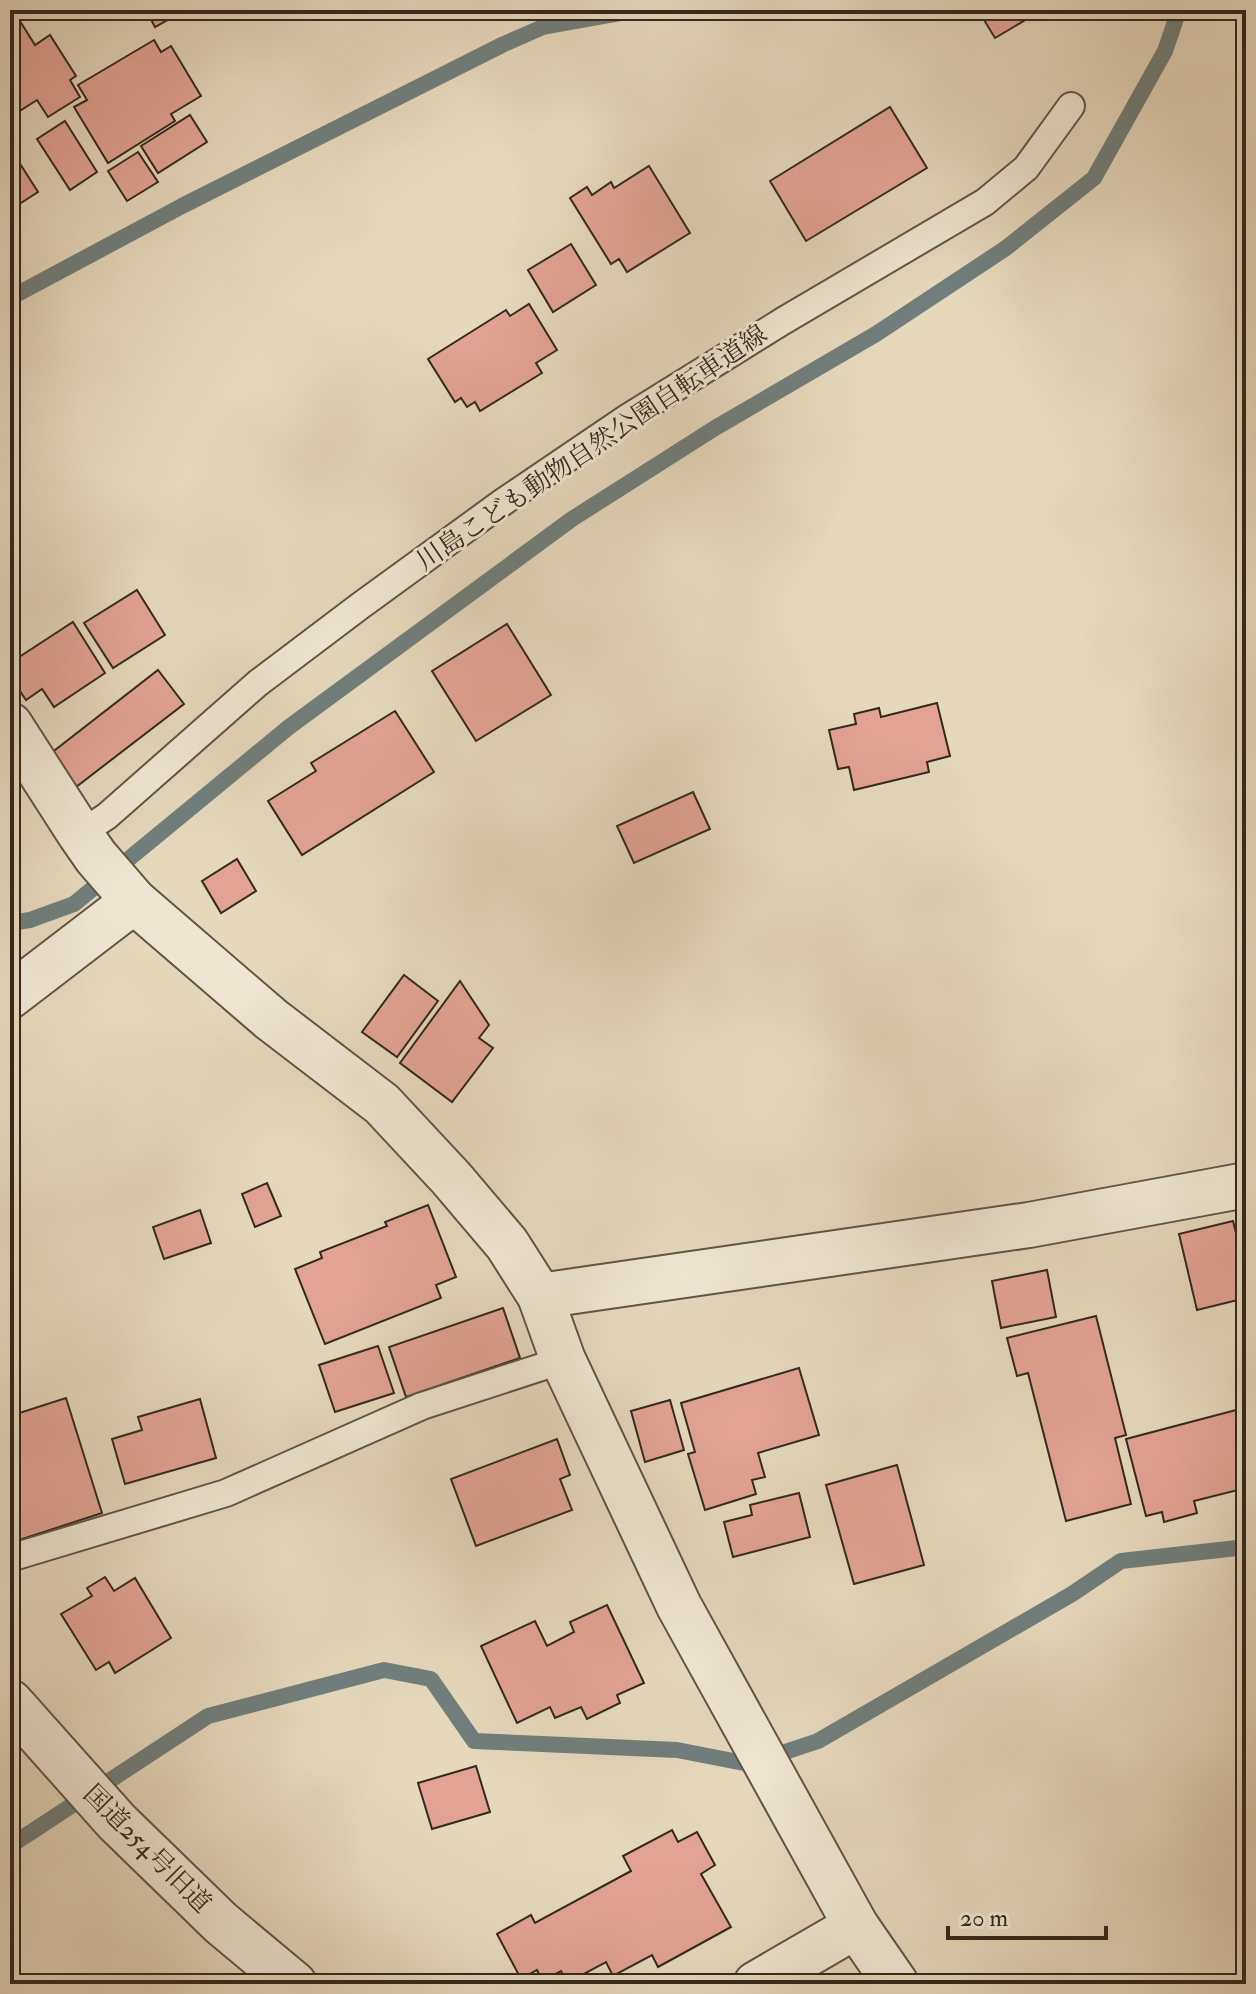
<svg xmlns="http://www.w3.org/2000/svg" width="1256" height="1994" font-family="'IM FELL Double Pica','Noto Serif JP',serif">
	<style>
		.lines { fill: none; stroke-linecap: round; stroke-linejoin: round }
		.stream { stroke: #717e7c; stroke-width: 16 }
		.building { fill: #e2a392; stroke: #332920; stroke-width: 2 }
		.service-casing { stroke: #605547; stroke-width: 30 }
		.minor-casing { stroke: #605547; stroke-width: 48 }
		.tertiary-casing { stroke: #605547; stroke-width: 48 }
		.service { stroke: #eee6d3; stroke-width: 26 }
		.minor { stroke: #eee6d3; stroke-width: 44 }
		.tertiary { stroke: #eee6d3; stroke-width: 44 }
		.labels { text-anchor: middle; dominant-baseline: central; stroke-width: 6; stroke-linejoin: round; paint-order: stroke }
		.street-label { font-size: 26px; fill: #332920; stroke: #eee6d3 }
	</style>
	<rect width="100%" height="100%" fill="#e5d8bb"/>
	<filter id="stains"><feTurbulence type="fractalNoise" baseFrequency=".0025" numOctaves="4"/><feColorMatrix values="0 0 0 0 .2 0 0 0 0 .09 0 0 0 0 .02 0 0 0 .5 -.17"/></filter>
	<radialGradient id="worn" r=".72"><stop offset=".6" stop-color="#630" stop-opacity="0"/><stop offset="1" stop-color="#630" stop-opacity=".3"/></radialGradient>
	<g class="lines">
		<g class="stream">
			<path d="M 10,298 L 182,206 L 504,44 L 543,27 L 638,10"/>
			<path d="M 10,923 L 30,920 L 74,904 L 289,727 L 572,519 L 715,428 L 876,334 L 1006,248 L 1094,178 L 1165,51 L 1179,10"/>
			<path d="M 10,1846 L 208,1716 L 384,1670 L 431,1679 L 474,1741 L 677,1750 L 749,1764 L 818,1741 L 1072,1594 L 1121,1561 L 1246,1547"/>
		</g>
	</g>
	<g class="building">
		<path d="M 10,10 L 13,10 L 35,45 L 50,35 L 76,76 L 70,80 L 80,97 L 48,117 L 37,100 L 18,112 L 10,99 Z"/>
		<path d="M 146,10 L 185,10 L 155,27 Z"/>
		<path d="M 978,10 L 1042,10 L 995,38 Z"/>
		<path d="M 154,40 L 161,52 L 171,46 L 201,96 L 171,114 L 175,121 L 108,163 L 74,107 L 87,100 L 78,85 Z"/>
		<path d="M 890,107 L 927,168 L 806,241 L 770,181 Z"/>
		<path d="M 190,115 L 207,142 L 158,173 L 141,146 Z"/>
		<path d="M 65,121 L 97,172 L 70,190 L 37,139 Z"/>
		<path d="M 10,148 L 38,192 L 10,210 Z"/>
		<path d="M 138,152 L 158,182 L 127,201 L 108,171 Z"/>
		<path d="M 649,166 L 690,233 L 627,272 L 619,259 L 611,264 L 570,198 L 587,187 L 592,195 L 611,182 L 614,188 Z"/>
		<path d="M 571,244 L 596,285 L 553,312 L 528,270 Z"/>
		<path d="M 529,304 L 557,350 L 536,363 L 542,373 L 480,411 L 475,402 L 467,407 L 461,398 L 455,402 L 428,359 L 506,310 L 510,316 Z"/>
		<path d="M 137,590 L 165,635 L 113,668 L 84,623 Z"/>
		<path d="M 73,622 L 105,673 L 54,707 L 42,689 L 26,700 L 10,676 L 10,663 Z"/>
		<path d="M 507,624 L 551,695 L 476,741 L 432,671 Z"/>
		<path d="M 158,670 L 184,704 L 76,787 L 50,754 Z"/>
		<path d="M 937,703 L 950,756 L 927,762 L 929,772 L 854,790 L 849,767 L 838,769 L 829,730 L 856,724 L 854,714 L 879,708 L 881,717 Z"/>
		<path d="M 395,711 L 434,772 L 302,855 L 268,801 L 316,771 L 311,763 Z"/>
		<path d="M 693,792 L 710,829 L 634,863 L 617,826 Z"/>
		<path d="M 237,859 L 256,891 L 221,913 L 202,881 Z"/>
		<path d="M 404,975 L 438,1001 L 397,1057 L 362,1032 Z"/>
		<path d="M 460,981 L 489,1025 L 479,1038 L 493,1048 L 452,1102 L 400,1063 Z"/>
		<path d="M 267,1183 L 281,1216 L 255,1227 L 242,1194 Z"/>
		<path d="M 428,1205 L 456,1277 L 436,1285 L 441,1298 L 325,1344 L 295,1269 L 322,1258 L 320,1252 L 387,1226 L 385,1222 Z"/>
		<path d="M 200,1210 L 211,1243 L 164,1259 L 153,1227 Z"/>
		<path d="M 1233,1221 L 1246,1274 L 1246,1298 L 1197,1310 L 1179,1234 Z"/>
		<path d="M 1047,1270 L 1056,1317 L 1001,1328 L 992,1281 Z"/>
		<path d="M 503,1308 L 520,1358 L 406,1397 L 389,1347 Z"/>
		<path d="M 1096,1316 L 1126,1435 L 1115,1438 L 1131,1504 L 1066,1521 L 1028,1373 L 1017,1376 L 1007,1338 Z"/>
		<path d="M 378,1346 L 394,1393 L 335,1412 L 319,1365 Z"/>
		<path d="M 799,1368 L 819,1435 L 758,1453 L 765,1477 L 752,1480 L 756,1494 L 705,1510 L 688,1454 L 695,1452 L 681,1403 Z"/>
		<path d="M 66,1398 L 102,1513 L 10,1543 L 10,1416 Z"/>
		<path d="M 200,1399 L 216,1458 L 125,1484 L 112,1439 L 142,1430 L 138,1417 Z"/>
		<path d="M 670,1400 L 684,1450 L 645,1462 L 631,1411 Z"/>
		<path d="M 1236,1410 L 1242,1434 L 1246,1433 L 1246,1488 L 1194,1501 L 1197,1513 L 1164,1522 L 1162,1512 L 1146,1516 L 1126,1439 Z"/>
		<path d="M 557,1439 L 570,1475 L 560,1479 L 572,1510 L 476,1546 L 451,1479 Z"/>
		<path d="M 897,1465 L 924,1565 L 854,1584 L 826,1485 Z"/>
		<path d="M 799,1493 L 810,1537 L 733,1557 L 724,1522 L 752,1515 L 750,1505 Z"/>
		<path d="M 105,1577 L 114,1591 L 135,1578 L 171,1638 L 115,1673 L 109,1662 L 96,1670 L 61,1614 L 92,1596 L 87,1588 Z"/>
		<path d="M 607,1605 L 644,1683 L 617,1695 L 620,1703 L 587,1719 L 581,1707 L 555,1718 L 550,1707 L 517,1723 L 481,1646 L 535,1621 L 547,1646 L 574,1632 L 570,1622 Z"/>
		<path d="M 476,1766 L 490,1812 L 432,1829 L 418,1783 Z"/>
		<path d="M 672,1830 L 678,1842 L 697,1832 L 715,1865 L 701,1874 L 731,1927 L 658,1967 L 652,1955 L 613,1976 L 606,1962 L 567,1983 L 561,1971 L 542,1981 L 537,1970 L 521,1979 L 497,1934 L 531,1915 L 535,1923 L 631,1871 L 623,1856 Z"/>
	</g>
	<g class="lines">
		<g class="service-casing">
			<g id="service">
				<path d="M 80,834 L 107,816 L 258,683 L 360,606 L 503,502 L 627,418 L 783,321 L 985,202 L 1026,168 L 1071,106"/>
				<path d="M 10,1558 L 226,1493 L 422,1406 L 563,1360"/>
			</g>
		</g>
		<g class="minor-casing">
			<g id="minor">
				<path d="M 10,725 L 80,834 L 96,857 L 134,901 L 271,1019 L 382,1104 L 451,1178 L 507,1244 L 540,1296 L 563,1360 L 679,1606 L 856,1926 L 896,1984"/>
				<path d="M 10,996 L 134,901"/>
				<path d="M 540,1296 L 1029,1225 L 1246,1185"/>
				<path d="M 756,1984 L 856,1926"/>
			</g>
		</g>
		<g class="tertiary-casing">
			<path id="tertiary" d="M 10,1702 L 117,1822 L 221,1923 L 294,1984"/>
		</g>
		<use href="#service" class="service"/>
		<use href="#minor" class="minor"/>
		<use href="#tertiary" class="tertiary"/>
	</g>
	<g class="labels">
		<g class="street-label">
			<text transform="translate(592 448) rotate(-34)">川島こども動物自然公園自転車道線</text>
			<text transform="translate(147 1849) rotate(45)">国道254号旧道</text>
		</g>
	</g>
	<rect width="1256" height="1994" fill="none" stroke="#e5d8bb" stroke-width="40"/>
	<rect x="12" y="12" width="1232" height="1970" fill="none" stroke="#332920" stroke-width="4"/>
	<rect x="20" y="20" width="1216" height="1954" fill="none" stroke="#332920" stroke-width="2"/>
	<path d="M948 1926v12h158v-12" fill="none" stroke="#332920" stroke-width="4"/>
	<text x="960" y="1926" font-size="24" fill="#332920" stroke="#eee6d3" stroke-width="6" paint-order="stroke">20 m</text>
	<rect width="100%" height="100%" filter="url(#stains)"/>
	<rect width="100%" height="100%" fill="url(#worn)"/>
</svg>
